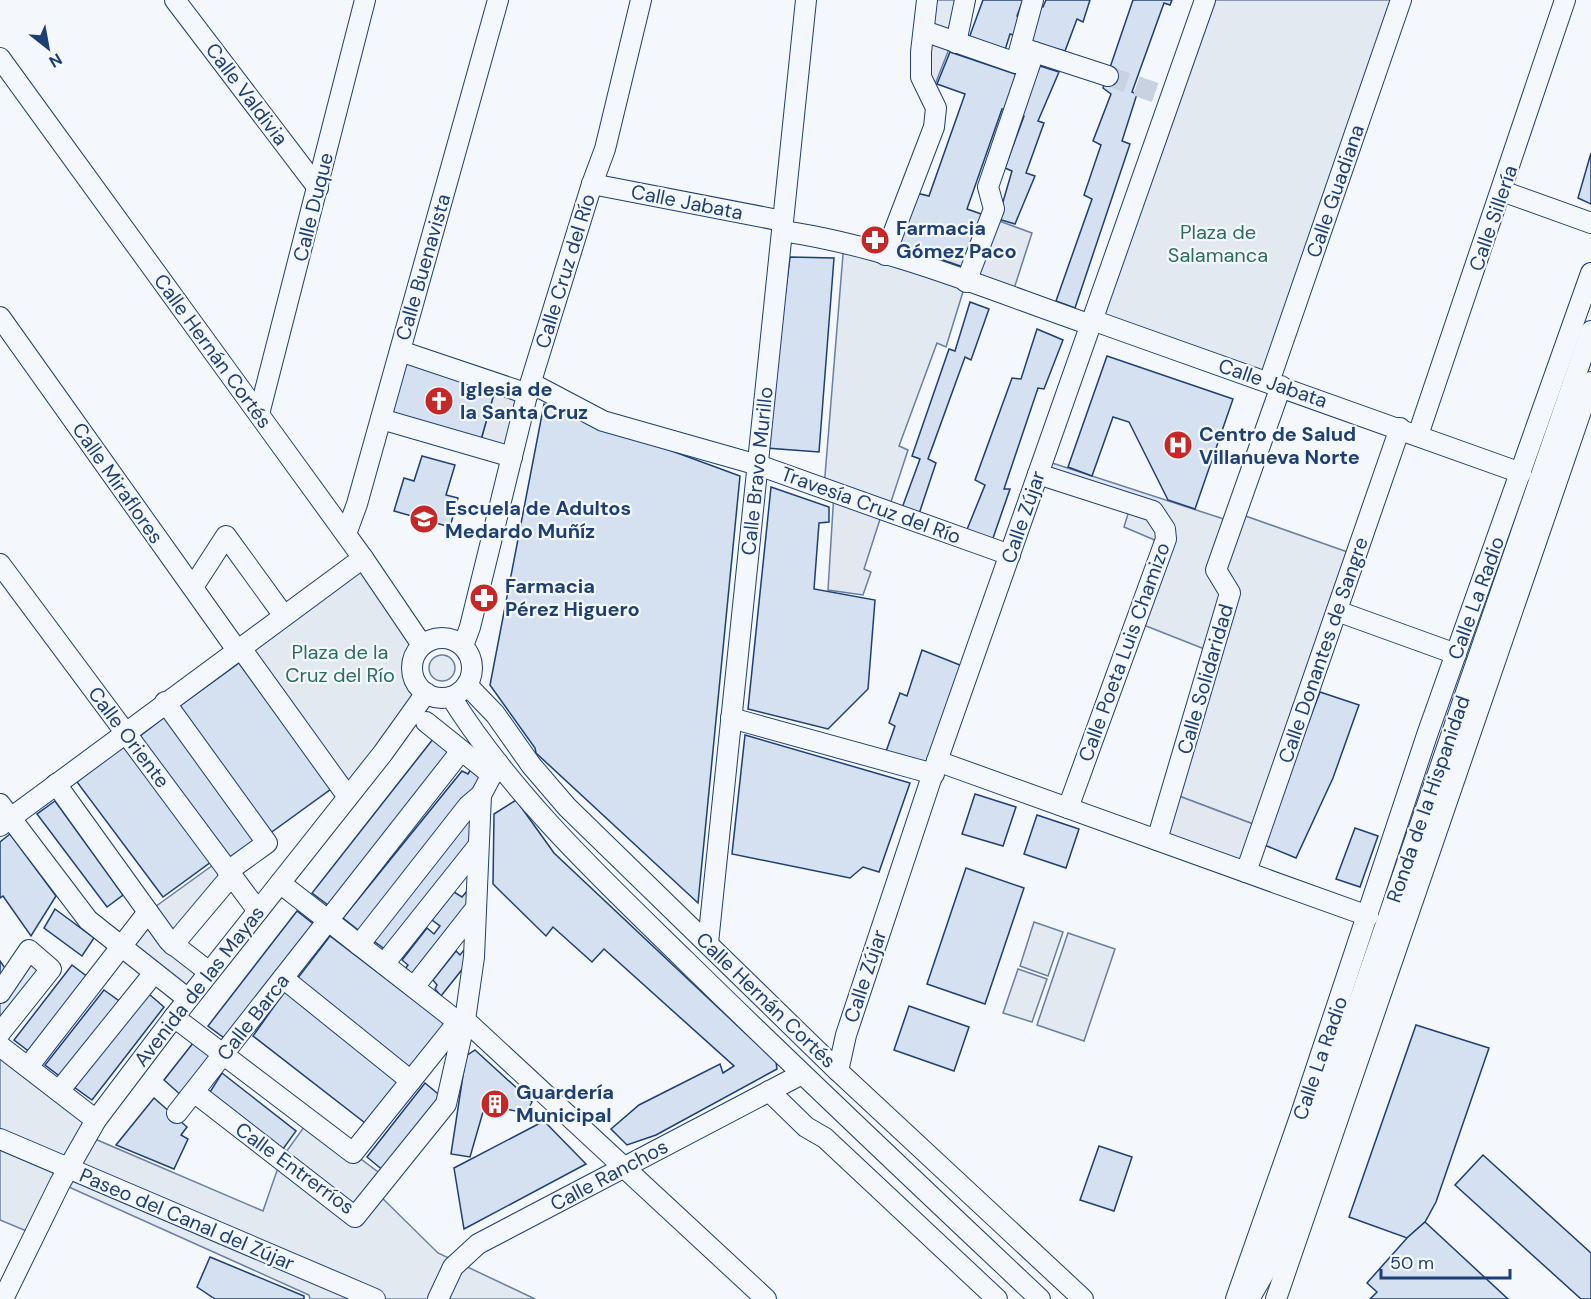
<svg xmlns="http://www.w3.org/2000/svg" width="1591" height="1299" font-family="'DM Sans',sans-serif">
	<style>
		.green { fill: #e3e9f0; stroke: #687fa3; stroke-width: 1.5 }
		.parking { fill: #e3e8f0; stroke: #687fa3; stroke-width: 1.5 }
		.building { fill: #d5e0f0; stroke: #1d3f73; stroke-width: 1.5 }
		.lines { fill: none; stroke-linecap: round; stroke-linejoin: round }
		.minor-tunnel { stroke: #c9d2e0; stroke-width: 20; stroke-dasharray: 20 10; stroke-linecap: butt }
		.minor-casing { stroke: #1d3f73; stroke-width: 22 }
		.minor { stroke: #f4f7fb; stroke-width: 20 }
		.labels { text-anchor: middle; dominant-baseline: central; stroke-width: 4.5; stroke-linejoin: round; paint-order: stroke }
		.street-label { font-size: 20px; fill: #1d3f73; stroke: #f4f7fb }
		.poi-label { font-size: 20px; font-weight: bold; fill: #1d3f73; stroke: #f4f7fb; text-anchor: start }
		.park-label { font-size: 20px; fill: #2c6c60; stroke: #f4f7fb }
	</style>
	<rect width="100%" height="100%" fill="#f4f7fb"/>
	<g class="green">
		<path d="M 927,0 L 965,0 L 956,43 L 924,31 Z"/>
		<path d="M 1205,0 L 1401,0 L 1269,382 L 1092,320 Z"/>
		<path d="M 844,242 L 966,282 L 946,347 L 937,343 L 899,446 L 908,450 L 888,511 L 824,488 Z"/>
		<path d="M 1043,460 L 1233,522 L 1237,513 L 1356,555 L 1261,827 L 1171,793 L 1212,652 L 1136,622 L 1164,544 L 1124,527 L 1131,504 L 1038,474 Z"/>
		<path d="M 363,558 L 422,645 C 410,661 409,675 422,690 L 348,797 L 240,647 Z"/>
		<circle cx="442" cy="668" r="13"/>
		<path d="M 220,860 L 231,876 L 174,945 L 209,972 L 188,999 L 121,946 L 148,912 Z"/>
		<path d="M 1034,922 L 1063,932 L 1048,976 L 1020,966 Z"/>
		<path d="M 1068,933 L 1115,949 L 1084,1041 L 1037,1025 Z"/>
		<path d="M 1018,969 L 1047,979 L 1032,1022 L 1003,1013 Z"/>
		<path d="M 0,1046 L 96,1120 L 88,1136 L 263,1211 L 281,1159 L 309,1120 L 386,1178 L 376,1192 L 438,1253 L 535,1299 L 310,1299 L 309,1295 L 60,1183 L 36,1235 L 0,1220 Z"/>
	</g>
	<g class="parking">
		<path d="M 925,35 L 951,44 L 932,92 Z"/>
		<path d="M 991,218 L 1032,233 L 1011,298 L 966,282 Z"/>
		<path d="M 497,383 L 528,394 L 512,457 L 479,447 Z"/>
		<path d="M 834,492 L 883,510 L 864,569 L 871,572 L 863,595 L 828,590 Z"/>
		<path d="M 1171,793 L 1261,827 L 1246,872 L 1157,840 Z"/>
		<path d="M 29,943 L 58,967 L 0,1039 L 0,986 Z"/>
	</g>
	<g class="building">
		<path d="M 983,0 L 1023,0 L 1017,16 L 1023,17 L 1016,36 L 1010,34 L 1005,50 L 969,38 Z"/>
		<path d="M 1046,0 L 1090,0 L 1083,22 L 1077,19 L 1065,51 L 1030,42 L 1036,6 L 1043,7 Z"/>
		<path d="M 1133,0 L 1172,0 L 1170,5 L 1164,3 L 1132,92 L 1137,94 L 1122,141 L 1130,144 L 1075,308 L 1056,301 L 1092,199 L 1084,195 L 1101,145 L 1093,141 L 1111,94 L 1103,88 Z"/>
		<path d="M 950,52 L 1018,75 L 1006,109 L 1002,109 L 967,209 L 987,216 L 966,268 L 897,244 L 916,193 L 929,196 L 965,94 L 937,84 Z"/>
		<path d="M 1040,66 L 1059,72 L 1038,121 L 1044,123 L 1026,173 L 1035,176 L 1015,224 L 998,219 L 1012,171 L 1005,168 L 1024,116 L 1020,114 Z"/>
		<path d="M 1591,153 L 1591,204 L 1578,198 Z"/>
		<path d="M 790,257 L 834,258 L 819,452 L 766,448 Z"/>
		<path d="M 970,302 L 989,309 L 971,360 L 965,357 L 928,459 L 936,463 L 919,514 L 902,508 L 920,459 L 912,456 L 949,349 L 955,351 Z"/>
		<path d="M 1037,329 L 1063,340 L 1044,389 L 1038,388 L 1004,489 L 1010,489 L 992,541 L 966,532 L 985,485 L 975,480 L 1012,378 L 1021,379 Z"/>
		<path d="M 400,351 L 497,383 L 479,447 L 381,419 Z"/>
		<path d="M 1107,356 L 1233,399 L 1195,509 L 1168,500 L 1129,422 L 1113,417 L 1092,476 L 1068,467 Z"/>
		<path d="M 544,404 L 740,476 L 698,903 L 536,753 L 535,748 L 490,685 Z"/>
		<path d="M 422,456 L 455,465 L 446,495 L 458,498 L 450,527 L 394,511 L 404,478 L 414,481 Z"/>
		<path d="M 771,487 L 829,507 L 829,522 L 819,523 L 814,589 L 875,600 L 868,689 L 828,729 L 748,709 Z"/>
		<path d="M 922,650 L 970,669 L 934,774 L 883,760 L 895,726 L 889,723 L 900,693 L 907,696 Z"/>
		<path d="M 239,663 L 331,789 L 269,834 L 177,708 Z"/>
		<path d="M 1320,692 L 1359,705 L 1333,778 L 1296,858 L 1262,844 Z"/>
		<path d="M 166,716 L 258,841 L 232,860 L 140,736 Z"/>
		<path d="M 745,735 L 910,783 L 879,872 L 863,867 L 850,878 L 732,854 Z"/>
		<path d="M 433,739 L 452,754 L 332,908 L 312,893 Z"/>
		<path d="M 125,744 L 215,859 L 163,897 L 77,782 Z"/>
		<path d="M 471,769 L 484,779 L 362,933 L 343,918 L 462,771 L 468,774 Z"/>
		<path d="M 975,794 L 1016,807 L 1003,846 L 962,834 Z"/>
		<path d="M 516,800 L 554,853 L 776,1062 L 777,1069 L 656,1135 L 627,1145 L 611,1129 L 639,1105 L 720,1064 L 723,1073 L 734,1066 L 604,949 L 592,962 L 553,927 L 546,936 L 493,884 L 494,814 Z"/>
		<path d="M 55,801 L 123,895 L 107,907 L 37,814 Z"/>
		<path d="M 472,811 L 476,842 L 390,953 L 371,939 Z"/>
		<path d="M 1037,815 L 1079,829 L 1066,868 L 1024,854 Z"/>
		<path d="M 1355,828 L 1378,836 L 1360,887 L 1336,879 Z"/>
		<path d="M 10,834 L 56,896 L 31,936 L 3,896 L 0,898 L 0,842 Z"/>
		<path d="M 966,868 L 1024,888 L 985,1004 L 927,984 Z"/>
		<path d="M 467,891 L 473,896 L 409,977 L 402,973 L 408,965 L 402,960 L 427,928 L 434,934 L 440,926 L 432,920 L 454,892 L 462,897 Z"/>
		<path d="M 55,909 L 94,938 L 82,956 L 44,928 Z"/>
		<path d="M 297,911 L 316,926 L 227,1040 L 208,1026 Z"/>
		<path d="M 330,936 L 448,1026 L 413,1070 L 297,979 Z"/>
		<path d="M 464,950 L 472,957 L 441,996 L 435,989 L 437,985 L 433,980 L 456,951 L 460,955 Z"/>
		<path d="M 0,961 L 7,971 L 0,983 Z"/>
		<path d="M 72,965 L 89,978 L 31,1053 L 14,1040 Z"/>
		<path d="M 104,990 L 122,1003 L 62,1078 L 45,1065 Z"/>
		<path d="M 285,991 L 401,1085 L 369,1126 L 253,1036 Z"/>
		<path d="M 149,994 L 164,1007 L 92,1100 L 74,1087 Z"/>
		<path d="M 909,1006 L 969,1027 L 954,1071 L 894,1050 Z"/>
		<path d="M 1416,1025 L 1489,1048 L 1436,1202 L 1425,1222 L 1407,1238 L 1349,1217 Z"/>
		<path d="M 193,1043 L 214,1058 L 182,1096 L 164,1080 Z"/>
		<path d="M 475,1050 L 532,1102 L 526,1113 L 485,1105 L 470,1157 L 451,1154 L 466,1056 Z"/>
		<path d="M 222,1073 L 296,1131 L 283,1149 L 210,1092 Z"/>
		<path d="M 425,1083 L 443,1098 L 385,1172 L 367,1157 Z"/>
		<path d="M 154,1098 L 187,1127 L 181,1135 L 188,1139 L 174,1169 L 116,1145 Z"/>
		<path d="M 544,1121 L 586,1164 L 464,1229 L 454,1168 Z"/>
		<path d="M 1099,1146 L 1132,1157 L 1114,1211 L 1080,1200 Z"/>
		<path d="M 1483,1155 L 1591,1253 L 1591,1299 L 1581,1299 L 1455,1185 Z"/>
		<path d="M 1425,1222 L 1508,1299 L 1370,1299 L 1377,1292 L 1367,1283 L 1407,1238 Z"/>
		<path d="M 210,1257 L 304,1296 L 304,1299 L 215,1299 L 197,1287 Z"/>
	</g>
	<g class="lines">
		<path class="minor-tunnel" d="M 1108,76 L 1171,98"/>
		<g class="minor-casing">
			<g id="minor">
				<path d="M 175,0 L 318,188"/>
				<path d="M 924,31 L 1016,63 L 1033,0"/>
				<path d="M 956,43 L 965,0"/>
				<path d="M 1022,48 L 1108,76"/>
				<path d="M 0,58 L 363,558 L 422,645"/>
				<path d="M 592,184 L 783,221"/>
				<path d="M 1502,191 L 1591,223"/>
				<path d="M 782,231 C 888,246 990,290 1091,325"/>
				<path d="M 885,255 L 934,127 L 936,108 L 921,77 L 921,52 L 927,0"/>
				<path d="M 966,282 L 994,209 L 988,187 L 1034,52"/>
				<path d="M 0,317 L 237,650"/>
				<path d="M 1092,320 L 1521,473"/>
				<path d="M 400,351 L 528,394"/>
				<path d="M 1269,382 L 1401,0"/>
				<path d="M 531,383 L 603,421 L 758,465 L 1010,555"/>
				<path d="M 259,414 L 365,0"/>
				<path d="M 381,419 L 512,457"/>
				<path d="M 1418,435 L 1565,0"/>
				<path d="M 1038,474 L 1153,511 L 1165,529 L 1166,539 L 1068,808"/>
				<path d="M 346,534 L 357,504 L 498,0"/>
				<path d="M 0,564 L 258,911"/>
				<path d="M 193,587 L 226,536 L 284,616"/>
				<path d="M 1337,611 L 1456,654"/>
				<circle cx="442" cy="668" r="30"/>
				<path d="M 463,646 L 470,627 L 528,391 L 592,184 L 605,149 L 641,0"/>
				<path d="M 240,647 L 348,797"/>
				<path d="M 467,685 L 495,714 L 531,765 L 567,807 L 838,1071 L 1083,1299"/>
				<path d="M 451,697 C 514,797 601,878 686,961 C 802,1075 921,1187 1040,1299"/>
				<path d="M 165,702 L 267,843 L 228,871"/>
				<path d="M 731,718 L 934,774"/>
				<path d="M 426,722 L 492,775"/>
				<path d="M 937,761 L 1368,916"/>
				<path d="M 56,784 L 169,941 L 209,972"/>
				<path d="M 0,804 L 88,920 L 188,999"/>
				<path d="M 0,826 L 363,558"/>
				<path d="M 1157,840 L 1230,593 L 1216,570 L 1281,386"/>
				<path d="M 1246,872 L 1400,428"/>
				<path d="M 280,883 L 458,1022 L 465,1020"/>
				<path d="M 708,943 L 806,0"/>
				<path d="M 173,945 L 231,876"/>
				<path d="M 359,945 L 468,806 L 481,795"/>
				<path d="M 384,964 L 478,846"/>
				<path d="M 283,978 L 411,1081"/>
				<path d="M 414,987 L 476,908"/>
				<path d="M 0,993 L 29,950 L 51,969 L 0,1033"/>
				<path d="M 174,1017 L 353,1153 L 458,1022"/>
				<path d="M 465,1020 L 766,1299"/>
				<path d="M 0,1046 L 96,1120"/>
				<path d="M 28,1067 L 148,912"/>
				<path d="M 838,1071 L 846,1035 L 937,761 L 1205,0"/>
				<path d="M 59,1091 L 154,973"/>
				<path d="M 769,1091 L 806,1127 L 825,1138 L 997,1299"/>
				<path d="M 194,1092 L 355,1217 L 446,1104 L 465,1020 L 474,957 L 481,795 L 498,763"/>
				<path d="M 177,1113 L 461,751"/>
				<path d="M 0,1139 L 375,1299"/>
				<path d="M 3,1299 L 60,1183 L 96,1120 L 174,1017 L 383,753 L 426,693"/>
				<path d="M 438,1299 L 453,1267 L 478,1244 L 802,1074"/>
				<path d="M 1236,1299 L 1300,1117 L 1427,735 L 1591,273"/>
				<path d="M 1249,1299 L 1267,1268 L 1591,331"/>
				<path d="M 1276,1299 L 1591,382"/>
			</g>
		</g>
		<use href="#minor" class="minor"/>
	</g>
	<defs>
		<g id="pharmacy-disc" transform="scale(1.5)"><circle r="9.5" fill="#c62828" stroke="#f4f7fb"/><path d="M-2-6h4v4h4v4h-4v4h-4v-4h-4v-4h4Z" fill="#fff"/></g>
		<g id="church-disc" transform="scale(1.5)"><circle r="9.5" fill="#c62828" stroke="#f4f7fb"/><path d="M-1.2-6h2.4v3.5h3.3v2.4h-3.3V6h-2.4V-.1h-3.3v-2.4h3.3Z" fill="#fff"/></g>
		<g id="hospital-disc" transform="scale(1.5)"><circle r="9.5" fill="#c62828" stroke="#f4f7fb"/><path d="M-5-5h3v3.5h4V-5h3V5h-3V1.5h-4V5h-3Z" fill="#fff"/></g>
		<g id="school-disc" transform="scale(1.5)"><circle r="9.5" fill="#c62828" stroke="#f4f7fb"/><path d="M0-5L7-2L0 1L-7-2ZM-4 1L0 2.5L4 1V4Q0 6-4 4Z" fill="#fff"/></g>
		<g id="building-disc" transform="scale(1.5)"><circle r="9.5" fill="#c62828" stroke="#f4f7fb"/><path d="M-4-6H4V6H1V3H-1V6H-4ZM-2.5-4.3h1.7v1.8h-1.7ZM.8-4.3h1.7v1.8H.8ZM-2.5-1h1.7V.8h-1.7ZM.8-1h1.7V.8H.8Z" fill="#fff"/></g>
	</defs>
	<g fill-rule="evenodd">
		<use href="#pharmacy-disc" x="875" y="240"/>
		<use href="#church-disc" x="439" y="401"/>
		<use href="#hospital-disc" x="1178" y="445"/>
		<use href="#school-disc" x="424" y="519"/>
		<use href="#pharmacy-disc" x="484" y="598"/>
		<use href="#building-disc" x="495" y="1104"/>
	</g>
	<g class="labels">
		<g class="street-label">
			<text transform="translate(247 94) rotate(53)">Calle Valdivia</text>
			<text transform="translate(1335 191) rotate(-71)">Calle Guadiana</text>
			<text transform="translate(687 202) rotate(11)">Calle Jabata</text>
			<text transform="translate(313 207) rotate(-76)">Calle Duque</text>
			<text transform="translate(1493 218) rotate(-71)">Calle Sillería</text>
			<text transform="translate(423 267) rotate(-74)">Calle Buenavista</text>
			<text transform="translate(565 271) rotate(-73)">Calle Cruz del Río</text>
			<text transform="translate(213 351) rotate(54)">Calle Hernán Cortés</text>
			<text transform="translate(1273 383) rotate(19)">Calle Jabata</text>
			<text transform="translate(757 471) rotate(-84)">Calle Bravo Murillo</text>
			<text transform="translate(118 483) rotate(55)">Calle Miraflores</text>
			<text transform="translate(871 505) rotate(20)">Travesía Cruz del Río</text>
			<text transform="translate(1023 517) rotate(-71)">Calle Zújar</text>
			<text transform="translate(1476 598) rotate(-70)">Calle La Radio</text>
			<text transform="translate(1323 650) rotate(-71)">Calle Donantes de Sangre</text>
			<text transform="translate(1124 652) rotate(-70)">Calle Poeta Luis Chamizo</text>
			<text transform="translate(1205 679) rotate(-74)">Calle Solidaridad</text>
			<text transform="translate(129 737) rotate(53)">Calle Oriente</text>
			<text transform="translate(1428 799) rotate(-71)">Ronda de la Hispanidad</text>
			<text transform="translate(865 976) rotate(-72)">Calle Zújar</text>
			<text transform="translate(199 986) rotate(-52)">Avenida de las Mayas</text>
			<text transform="translate(766 1000) rotate(44)">Calle Hernán Cortés</text>
			<text transform="translate(253 1017) rotate(-52)">Calle Barca</text>
			<text transform="translate(1320 1058) rotate(-71)">Calle La Radio</text>
			<text transform="translate(295 1168) rotate(36)">Calle Entrerríos</text>
			<text transform="translate(609 1175) rotate(-28)">Calle Ranchos</text>
			<text transform="translate(187 1219) rotate(23)">Paseo del Canal del Zújar</text>
		</g>
		<g class="poi-label">
			<text x="896" y="228">Farmacia<tspan x="896" dy="23">Gómez Paco</tspan></text>
			<text x="460" y="389">Iglesia de<tspan x="460" dy="23">la Santa Cruz</tspan></text>
			<text x="1199" y="434">Centro de Salud<tspan x="1199" dy="23">Villanueva Norte</tspan></text>
			<text x="445" y="508">Escuela de Adultos<tspan x="445" dy="23">Medardo Muñíz</tspan></text>
			<text x="505" y="586">Farmacia<tspan x="505" dy="23">Pérez Higuero</tspan></text>
			<text x="516" y="1092">Guardería<tspan x="516" dy="23">Municipal</tspan></text>
		</g>
		<g class="park-label">
			<text x="1218" y="232">Plaza de<tspan x="1218" dy="23">Salamanca</tspan></text>
			<text x="340" y="652">Plaza de la<tspan x="340" dy="23">Cruz del Río</tspan></text>
		</g>
	</g>
	<g transform="translate(48 48) rotate(149)" stroke="#f4f7fb" stroke-width="4.5" paint-order="stroke">
	<path d="M0-4.5L10 22L0 15L-10 22Z" fill="#1d3f73"/>
	<text y="-9" font-size="16" font-weight="bold" text-anchor="middle" fill="#1d3f73">N</text>
	</g>
	<path d="M1381 1269v9h129v-9" fill="none" stroke="#1d3f73" stroke-width="3"/>
	<text x="1390" y="1269" font-size="18" fill="#1d3f73" stroke="#f4f7fb" stroke-width="4.5" paint-order="stroke">50 m</text>
</svg>
